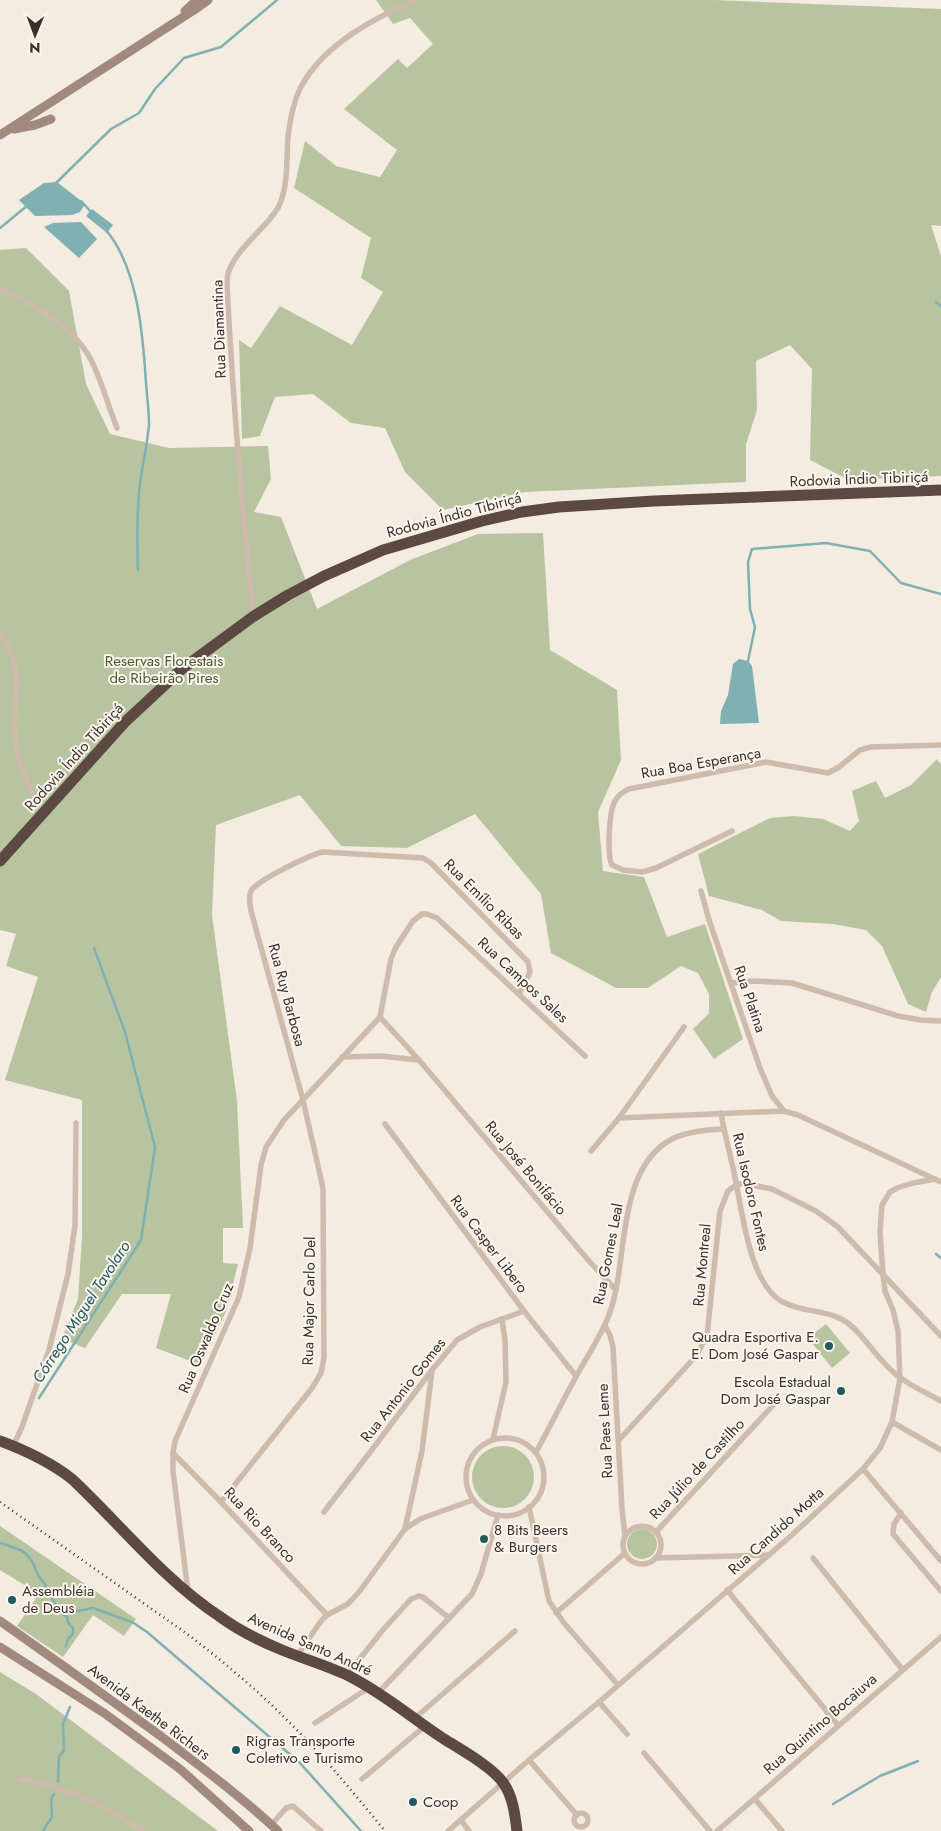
<svg xmlns="http://www.w3.org/2000/svg" width="941" height="1831" font-family="Jost,sans-serif">
	<style>
		.green { fill: #b8c4a0 }
		.water { fill: #7fb0b2 }
		.lines { fill: none; stroke-linecap: round; stroke-linejoin: round }
		.stream { stroke: #7fb0b2; stroke-width: 2.5 }
		.street { stroke: #cdbbac; stroke-width: 5.5 }
		.secondary { stroke: #a18a7d; stroke-width: 9 }
		.highway { stroke: #5c4a42; stroke-width: 11 }
		.rail { stroke: #3b302b; stroke-width: 2.5; stroke-dasharray: 1 4; stroke-linecap: butt }
		.poi-dot { fill: #1f5a5e; stroke: #fbf5ee; stroke-width: 2 }
		.labels { text-anchor: middle; dominant-baseline: central; stroke-width: 4; stroke-linejoin: round; paint-order: stroke }
		.street-label { font-size: 15px; fill: #3b302b; stroke: #fbf5ee }
		.park-label { font-size: 15px; fill: #4a5a2e; stroke: #fbf5ee }
		.poi-label { font-size: 15px; fill: #3b302b; stroke: #fbf5ee; text-anchor: start }
		.water-label { font-size: 16px; font-style: italic; fill: #1f5a5e; stroke: #fbf5ee }
	</style>
	<rect width="100%" height="100%" fill="#f4ebe1"/>
	<g class="green">
		<path d="M 376,0 L 714,0 L 941,9 L 941,226 L 931,225 L 941,256 L 941,476 L 849,480 L 810,460 L 812,369 L 790,345 L 756,361 L 757,410 L 746,444 L 746,482 L 525,492 L 443,510 L 405,472 L 385,428 L 351,423 L 313,394 L 275,397 L 260,436 L 242,439 L 239,340 L 251,348 L 280,306 L 352,345 L 383,292 L 361,278 L 371,238 L 294,188 L 305,141 L 336,166 L 380,177 L 397,150 L 344,109 L 398,59 L 407,68 L 433,44 L 410,18 L 393,24 Z"/>
		<path d="M 26,248 L 69,291 L 86,384 L 110,434 L 169,448 L 268,446 L 271,479 L 254,512 L 281,517 L 317,609 L 410,560 L 478,534 L 543,533 L 550,650 L 617,690 L 621,760 L 598,812 L 603,871 L 644,877 L 667,937 L 705,924 L 743,1039 L 714,1059 L 693,1029 L 709,1013 L 709,994 L 698,973 L 681,966 L 648,988 L 616,988 L 551,953 L 541,894 L 475,814 L 407,848 L 341,846 L 300,795 L 216,825 L 212,915 L 237,1101 L 243,1228 L 223,1228 L 223,1263 L 238,1264 L 226,1311 L 201,1365 L 156,1348 L 171,1294 L 122,1294 L 85,1348 L 62,1339 L 78,1299 L 82,1237 L 82,1100 L 5,1080 L 38,977 L 6,966 L 16,934 L 0,930 L 0,250 Z"/>
		<path d="M 937,759 L 941,764 L 941,977 L 932,992 L 926,1012 L 908,1004 L 882,946 L 866,930 L 833,924 L 781,921 L 762,910 L 709,896 L 698,854 L 770,818 L 794,816 L 823,819 L 850,831 L 859,821 L 852,791 L 876,781 L 885,798 L 911,785 Z"/>
		<path d="M 826,1324 L 850,1353 L 832,1368 L 808,1338 Z"/>
		<circle cx="503" cy="1477" r="31"/>
		<path d="M 0,1526 L 136,1619 L 124,1636 L 93,1615 L 63,1657 L 17,1626 L 39,1594 L 0,1570 Z"/>
		<circle cx="642" cy="1544" r="15"/>
		<path d="M 0,1672 L 36,1694 L 218,1831 L 0,1831 Z"/>
	</g>
	<g class="water">
		<path d="M 57,182 L 85,204 L 80,212 L 72,215 L 35,216 L 19,200 L 44,183 Z"/>
		<path d="M 92,209 L 113,225 L 107,233 L 86,216 Z"/>
		<path d="M 81,222 L 97,239 L 79,258 L 44,227 L 53,223 Z"/>
		<path d="M 739,659 L 748,661 L 752,666 L 759,723 L 720,724 L 721,711 L 728,695 L 733,664 Z"/>
	</g>
	<g class="lines">
		<g class="stream">
			<path d="M 56,183 L 111,129 L 139,113 L 155,89 L 184,58 L 221,47 L 277,0"/>
			<path d="M 81,201 L 91,212"/>
			<path d="M 0,228 L 28,205"/>
			<path d="M 106,230 C 138,268 143,335 146,383 C 147,396 149,411 149,425 C 147,448 141,470 139,493 C 137,518 137,544 138,570"/>
			<path d="M 936,302 L 941,306"/>
			<path d="M 748,661 L 755,627 L 750,609 L 748,562 L 752,549 L 826,543 L 870,551 L 901,583 L 941,594"/>
			<path d="M 936,1254 L 941,1258"/>
			<path d="M 39,1398 L 141,1240 L 155,1147 L 125,1032 L 94,948"/>
			<path d="M 0,1543 C 8,1546 19,1548 25,1553 C 32,1559 34,1565 37,1573 C 39,1578 43,1581 46,1586 C 51,1597 57,1610 67,1617 L 68,1623 L 73,1628 L 73,1634 L 68,1639 L 66,1646"/>
			<path d="M 62,1614 L 93,1608 L 132,1622 L 147,1632 L 300,1763 L 361,1831"/>
			<path d="M 58,1782 L 59,1757 L 64,1750 L 63,1724 L 70,1707"/>
			<path d="M 833,1804 L 880,1776 L 918,1761"/>
			<path d="M 43,1831 L 52,1817 L 51,1800 L 54,1794"/>
		</g>
		<g class="street">
			<path d="M 0,289 C 36,305 77,328 94,366 C 103,386 109,408 117,428"/>
			<path d="M 254,616 C 241,506 233,396 227,286 C 227,281 227,275 229,271 C 237,248 266,228 278,208 C 289,186 286,160 288,137 C 290,120 293,101 302,85 C 325,44 374,18 416,0"/>
			<path d="M 0,634 C 30,677 8,702 16,745 C 20,770 32,791 43,813"/>
			<path d="M 732,831 L 656,868 L 642,872 L 623,870 L 612,865 L 610,859 C 608,845 609,815 614,803 C 617,796 622,792 629,789 L 766,762 L 828,773 L 839,767 L 860,750 L 871,747 L 941,745"/>
			<path d="M 701,891 L 709,920 L 760,1068 L 772,1096 L 784,1111"/>
			<path d="M 731,983 L 755,981 L 792,983 L 898,1016 L 921,1020 L 941,1021"/>
			<path d="M 380,1017 L 419,1060 L 589,1261 L 616,1290"/>
			<path d="M 342,1057 L 380,1056 L 419,1060"/>
			<path d="M 721,1113 C 725,1137 732,1160 736,1183 C 743,1216 750,1282 781,1301 C 803,1314 829,1308 849,1324 C 864,1336 875,1355 890,1369 C 904,1383 923,1391 941,1401"/>
			<path d="M 619,1118 L 784,1111 L 798,1115 L 941,1182"/>
			<path d="M 385,1124 L 524,1311 L 576,1376"/>
			<path d="M 591,1151 L 619,1118 L 684,1027"/>
			<path d="M 605,1326 L 610,1335 L 613,1347 L 622,1509 L 625,1536"/>
			<path d="M 892,1422 L 941,1450"/>
			<circle cx="505" cy="1477" r="39"/>
			<path d="M 493,1439 L 506,1382 L 505,1340 L 502,1319"/>
			<path d="M 619,1440 L 696,1356 L 707,1336 L 720,1211 L 728,1191 L 737,1184 L 747,1184 L 772,1189 L 816,1211 L 838,1227 L 941,1336"/>
			<path d="M 13,1446 L 22,1427 L 49,1350 L 68,1274 L 75,1225 L 76,1123"/>
			<path d="M 536,1452 C 550,1427 563,1400 577,1375 C 588,1355 601,1336 609,1315 C 629,1263 615,1169 672,1139 C 688,1131 707,1130 724,1129"/>
			<path d="M 173,1453 L 221,1502 L 327,1615"/>
			<path d="M 863,1469 L 941,1561"/>
			<path d="M 221,1502 L 312,1388 L 321,1373 L 324,1358 L 323,1188 L 303,1100 L 251,911 C 250,904 248,897 251,891 C 257,880 310,855 323,852 L 423,858 L 431,863 L 528,962 L 530,972 L 519,994"/>
			<path d="M 529,1507 L 549,1601 L 564,1623 L 618,1685"/>
			<path d="M 324,1512 L 371,1451 L 432,1370 L 457,1340 L 480,1327 L 524,1311"/>
			<path d="M 901,1513 L 894,1524 L 893,1534 L 941,1591"/>
			<circle cx="642" cy="1545" r="19"/>
			<path d="M 405,1529 L 422,1451 L 432,1371"/>
			<path d="M 656,1532 L 777,1401"/>
			<path d="M 655,1558 L 769,1555"/>
			<path d="M 813,1558 L 902,1669"/>
			<path d="M 727,1590 L 838,1725"/>
			<path d="M 188,1592 L 173,1471 L 173,1453 L 175,1441 L 239,1297 L 250,1248 L 261,1165 L 266,1147 L 284,1120 L 380,1017 L 391,959 L 396,947 L 413,921 L 422,914 L 427,914 L 437,918 L 585,1056"/>
			<path d="M 556,1613 L 625,1553"/>
			<path d="M 297,1656 L 321,1621 L 327,1615 L 348,1604 L 359,1592 L 405,1529 L 420,1519 L 473,1500"/>
			<path d="M 347,1675 L 382,1631 L 411,1599 L 419,1596 L 423,1597 L 449,1618"/>
			<path d="M 379,1692 L 472,1594 L 481,1574 L 498,1515"/>
			<path d="M 599,1702 L 627,1734"/>
			<path d="M 414,1719 L 515,1631"/>
			<path d="M 315,1723 L 370,1687"/>
			<path d="M 644,1753 L 710,1831"/>
			<path d="M 529,1760 L 577,1815"/>
			<path d="M 20,1779 C 67,1787 104,1805 143,1831"/>
			<path d="M 362,1779 L 425,1726"/>
			<path d="M 755,1799 L 782,1831"/>
			<circle cx="581" cy="1820" r="7"/>
			<path d="M 461,1820 L 469,1831"/>
			<path d="M 271,1825 L 286,1808 L 293,1806 L 321,1831"/>
			<path d="M 448,1831 L 529,1760 L 599,1702 L 793,1534 L 863,1469 L 880,1448 L 892,1422 L 900,1378 L 898,1331 L 893,1310 L 885,1291 L 883,1274 L 880,1232 L 882,1205 L 890,1192 L 897,1188 L 913,1183 L 935,1179"/>
			<path d="M 717,1831 L 941,1637"/>
		</g>
		<g class="secondary">
			<path d="M 185,11 L 197,0"/>
			<path d="M 14,129 L 35,125 L 51,119"/>
			<path d="M 0,135 L 194,10 L 208,0"/>
			<path d="M 0,1621 C 54,1659 108,1698 162,1737 C 201,1767 242,1797 278,1831"/>
			<path d="M 0,1647 L 104,1713 L 180,1769 L 249,1831"/>
		</g>
		<g class="highway">
			<path d="M 0,861 L 125,722 L 182,669 L 254,616 L 288,595 L 324,576 L 383,550 L 482,521 L 522,512 L 559,507 L 654,501 L 941,490"/>
			<path d="M 0,1441 C 27,1451 50,1462 72,1479 C 121,1525 163,1579 219,1616 C 238,1630 260,1641 282,1650 C 304,1659 328,1666 349,1676 C 383,1693 412,1718 444,1739 C 460,1749 494,1768 504,1784 C 513,1797 515,1815 517,1831"/>
		</g>
		<path class="rail" d="M 0,1502 L 190,1636 C 226,1664 262,1694 294,1727 C 327,1760 356,1796 385,1831"/>
	</g>
	<g class="poi-dot">
		<circle cx="829" cy="1346" r="5"/>
		<circle cx="841" cy="1391" r="5"/>
		<circle cx="484" cy="1539" r="5"/>
		<circle cx="12" cy="1600" r="5"/>
		<circle cx="236" cy="1750" r="5"/>
		<circle cx="413" cy="1802" r="5"/>
	</g>
	<g class="labels">
		<g class="street-label">
			<text transform="translate(219 329) rotate(-92)">Rua Diamantina</text>
			<text transform="translate(859 479) rotate(-2)">Rodovia Índio Tibiriçá</text>
			<text transform="translate(454 515) rotate(-15)">Rodovia Índio Tibiriçá</text>
			<text transform="translate(74 757) rotate(-48)">Rodovia Índio Tibiriçá</text>
			<text transform="translate(701 763) rotate(-10)">Rua Boa Esperança</text>
			<text transform="translate(484 899) rotate(45)">Rua Emílio Ribas</text>
			<text transform="translate(523 980) rotate(43)">Rua Campos Sales</text>
			<text transform="translate(287 995) rotate(75)">Rua Ruy Barbosa</text>
			<text transform="translate(750 999) rotate(71)">Rua Platina</text>
			<text transform="translate(526 1168) rotate(50)">Rua José Bonifácio</text>
			<text transform="translate(751 1192) rotate(77)">Rua Isodoro Fontes</text>
			<text transform="translate(489 1244) rotate(53)">Rua Casper Libero</text>
			<text transform="translate(608 1254) rotate(-79)">Rua Gomes Leal</text>
			<text transform="translate(702 1265) rotate(-85)">Rua Montreal</text>
			<text transform="translate(309 1301) rotate(-89)">Rua Major Carlo Del</text>
			<text transform="translate(206 1338) rotate(-67)">Rua Oswaldo Cruz</text>
			<text transform="translate(403 1390) rotate(-52)">Rua Antonio Gomes</text>
			<text transform="translate(605 1431) rotate(-93)">Rua Paes Leme</text>
			<text transform="translate(697 1469) rotate(-47)">Rua Júlio de Castilho</text>
			<text transform="translate(260 1525) rotate(47)">Rua Rio Branco</text>
			<text transform="translate(776 1531) rotate(-42)">Rua Candido Motta</text>
			<text transform="translate(310 1644) rotate(24)">Avenida Santo André</text>
			<text transform="translate(149 1712) rotate(37)">Avenida Kaethe Richers</text>
			<text transform="translate(820 1724) rotate(-41)">Rua Quintino Bocaiuva</text>
		</g>
		<g class="park-label">
			<text x="164" y="661">Reservas Florestais<tspan x="164" dy="17">de Ribeirão Pires</tspan></text>
		</g>
		<g class="poi-label">
			<text x="819" y="1337" text-anchor="end">Quadra Esportiva E.<tspan x="819" dy="17">E. Dom José Gaspar</tspan></text>
			<text x="831" y="1382" text-anchor="end">Escola Estadual<tspan x="831" dy="17">Dom José Gaspar</tspan></text>
			<text x="494" y="1530">8 Bits Beers<tspan x="494" dy="17">&amp; Burgers</tspan></text>
			<text x="22" y="1591">Assembléia<tspan x="22" dy="17">de Deus</tspan></text>
			<text x="246" y="1741">Rigras Transporte<tspan x="246" dy="17">Coletivo e Turismo</tspan></text>
			<text x="423" y="1802">Coop</text>
		</g>
		<g class="water-label">
			<text transform="translate(81 1312) rotate(-57)">Córrego Miguel Tavolaro</text>
		</g>
	</g>
	<g transform="translate(35 35) rotate(181)" stroke="#fbf5ee" stroke-width="4" paint-order="stroke">
	<path d="M0-4L9 19L0 12L-9 19Z" fill="#3b302b"/>
	<text y="-8" font-size="14" font-weight="bold" text-anchor="middle" fill="#3b302b">N</text>
	</g>
</svg>
